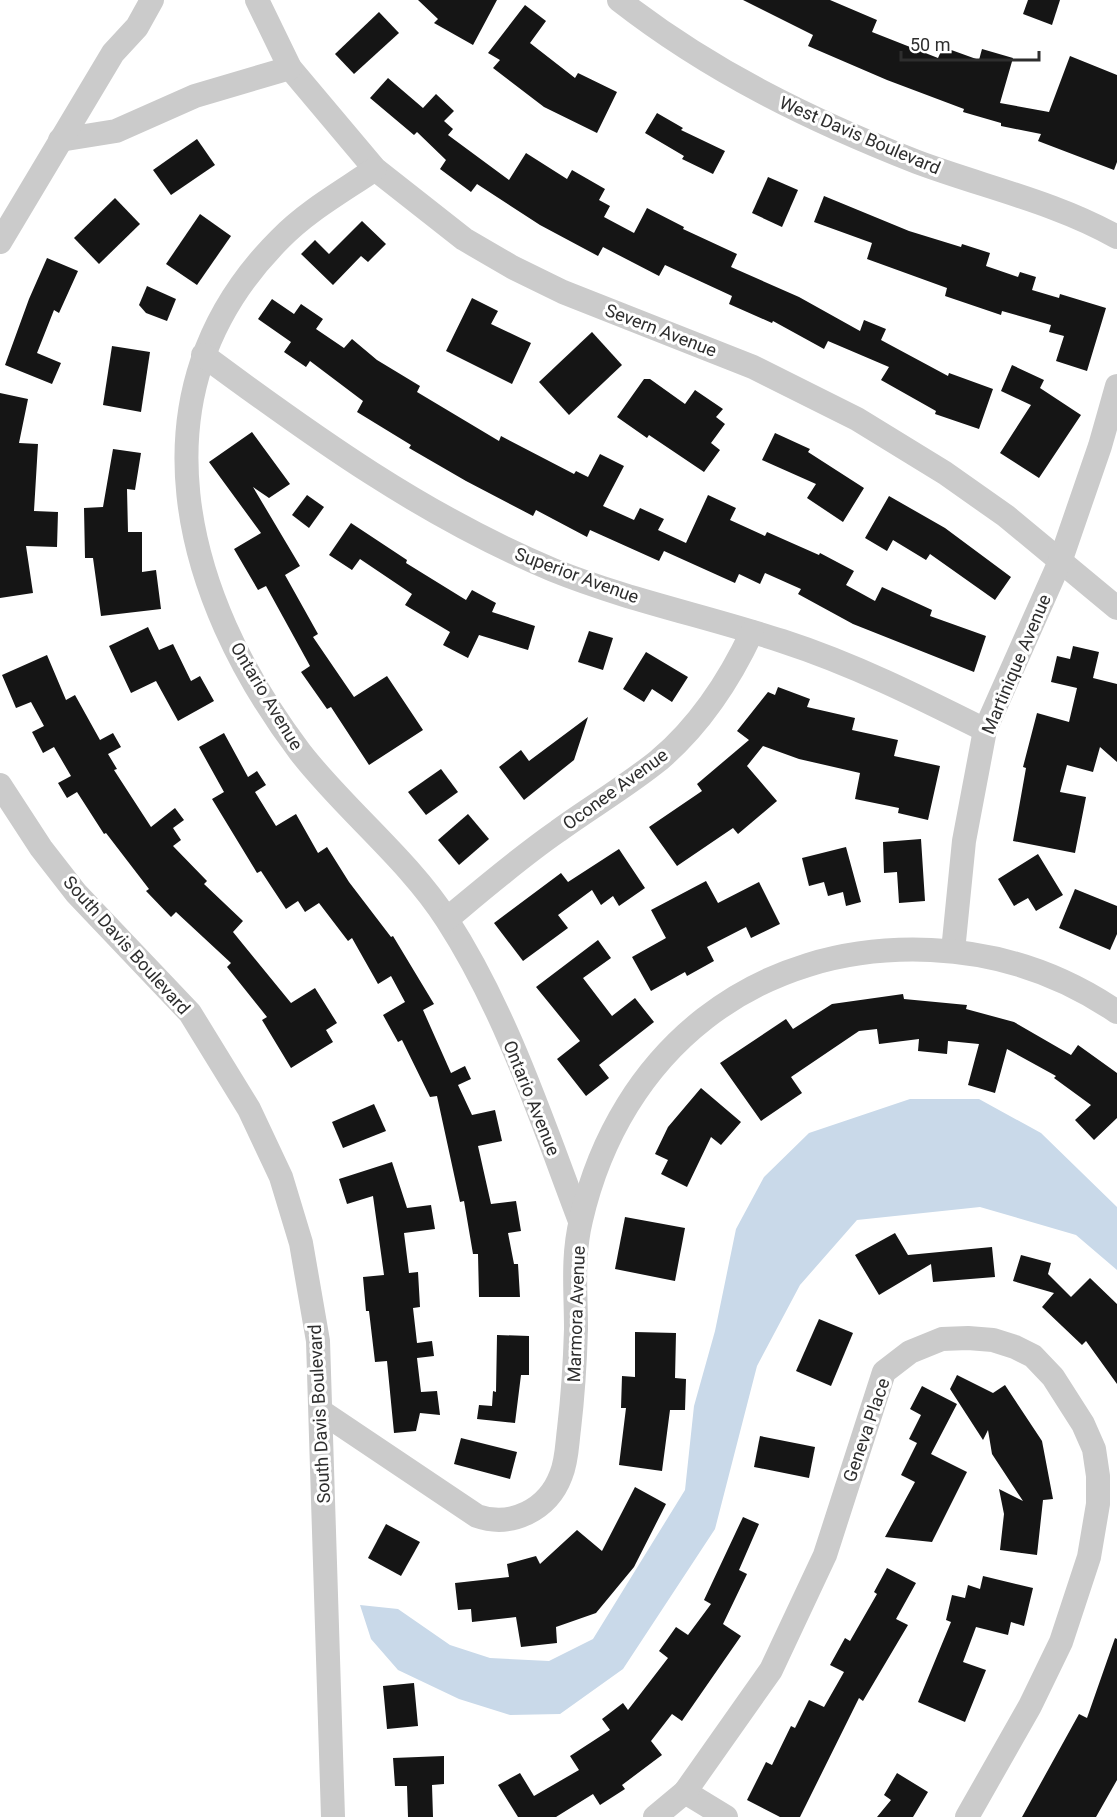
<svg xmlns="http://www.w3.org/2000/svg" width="1117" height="1817" font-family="Roboto,sans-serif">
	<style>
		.water { fill: #c9d9e9 }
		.building { fill: #151515 }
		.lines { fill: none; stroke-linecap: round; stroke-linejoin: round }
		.minor { stroke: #cbcbcb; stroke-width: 24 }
		.labels { text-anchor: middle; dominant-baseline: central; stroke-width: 6; stroke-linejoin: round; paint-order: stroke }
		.street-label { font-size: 18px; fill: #2e2e2e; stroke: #fff }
	</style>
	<rect width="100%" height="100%" fill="#fff"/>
	<path class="water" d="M 910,1099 L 979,1099 L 1041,1133 L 1117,1207 L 1117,1270 L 1076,1235 L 980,1207 L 857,1220 L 800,1285 L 757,1366 L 715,1529 L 623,1669 L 560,1714 L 510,1715 L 459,1699 L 398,1670 L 371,1639 L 360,1605 L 398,1609 L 450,1645 L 490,1658 L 549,1661 L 593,1639 L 685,1490 L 694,1406 L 715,1331 L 736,1229 L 764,1177 L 809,1133 Z"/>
	<g class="building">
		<path d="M 418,0 L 497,0 L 473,45 L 434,23 L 438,19 Z"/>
		<path d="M 743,0 L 830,0 L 877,20 L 872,32 L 938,58 L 943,47 L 979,60 L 982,49 L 1013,58 L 1000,103 L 1049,112 L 1070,56 L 1117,75 L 1117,162 L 1114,170 L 1038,141 L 1041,134 L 1001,126 L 1001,123 L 963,112 L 964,109 L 887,80 L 808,46 L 813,35 Z"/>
		<path d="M 1028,0 L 1060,0 L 1052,25 L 1023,14 Z"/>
		<path d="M 525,5 L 546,21 L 530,43 L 575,78 L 578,73 L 617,92 L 597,133 L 544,107 L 493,68 L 500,60 L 488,53 Z"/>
		<path d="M 379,12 L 399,33 L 354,74 L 335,54 Z"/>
		<path d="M 388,78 L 423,108 L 436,94 L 454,111 L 444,121 L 453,129 L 448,135 L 509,180 L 526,153 L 567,179 L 572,170 L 605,189 L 599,200 L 610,206 L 604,217 L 634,233 L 647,208 L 684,227 L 683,229 L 737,254 L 731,267 L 799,297 L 860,331 L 864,320 L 886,329 L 881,340 L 948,376 L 949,373 L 993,389 L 979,429 L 935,414 L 936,411 L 881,380 L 889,367 L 828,341 L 824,349 L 773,321 L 772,323 L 729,304 L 732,296 L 665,265 L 659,276 L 603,247 L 598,256 L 540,225 L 477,184 L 471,192 L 440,169 L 446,160 L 417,132 L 414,135 L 370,98 Z"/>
		<path d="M 657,113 L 683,128 L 681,130 L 725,151 L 713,174 L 682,159 L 684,156 L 645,133 Z"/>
		<path d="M 197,139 L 215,165 L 171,195 L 153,170 Z"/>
		<path d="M 768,177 L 798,190 L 782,227 L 752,213 Z"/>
		<path d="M 824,196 L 909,231 L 961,247 L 962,244 L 990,253 L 986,266 L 1018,277 L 1020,272 L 1036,277 L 1032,290 L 1059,298 L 1060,294 L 1106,308 L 1087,371 L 1056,361 L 1064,336 L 1049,332 L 1051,325 L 1002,311 L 1001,315 L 945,296 L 947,288 L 867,259 L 872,243 L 814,222 Z"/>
		<path d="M 115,198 L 140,224 L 99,264 L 74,238 Z"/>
		<path d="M 200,214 L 231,236 L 197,285 L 166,264 Z"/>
		<path d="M 362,221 L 386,244 L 368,262 L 361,256 L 333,285 L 301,254 L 315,240 L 329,254 Z"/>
		<path d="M 47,258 L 78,271 L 59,313 L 54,310 L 37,353 L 61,363 L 52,384 L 5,365 L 29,299 Z"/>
		<path d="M 147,286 L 176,299 L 167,321 L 146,313 L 139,305 Z"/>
		<path d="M 472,298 L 498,311 L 491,324 L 531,343 L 512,384 L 446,351 Z"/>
		<path d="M 272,299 L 294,314 L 301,304 L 323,319 L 316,329 L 344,348 L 352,339 L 377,360 L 420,386 L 417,392 L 499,441 L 501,436 L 574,474 L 576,471 L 588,477 L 600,454 L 624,466 L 603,506 L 634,520 L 640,508 L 664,519 L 658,530 L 686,543 L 708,495 L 736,508 L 730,520 L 765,536 L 767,532 L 819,555 L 820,553 L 854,571 L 846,585 L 875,601 L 882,587 L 932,610 L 930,616 L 986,636 L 974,672 L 853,624 L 798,594 L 801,589 L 765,573 L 760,584 L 739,574 L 735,583 L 664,551 L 659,561 L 590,530 L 587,537 L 536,510 L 533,516 L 466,481 L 409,448 L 411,445 L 357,412 L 363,401 L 310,361 L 306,367 L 284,352 L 291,342 L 258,319 Z"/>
		<path d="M 592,332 L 622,365 L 569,415 L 539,382 Z"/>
		<path d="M 112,346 L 150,352 L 141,412 L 103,405 Z"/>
		<path d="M 1012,365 L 1044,380 L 1040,388 L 1081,415 L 1039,478 L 1000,453 L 1031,405 L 1001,391 Z"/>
		<path d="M 644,379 L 650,379 L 685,404 L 695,390 L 723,409 L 716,417 L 725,424 L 711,443 L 720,450 L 704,472 L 649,435 L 647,438 L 617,417 Z"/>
		<path d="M 0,393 L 28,399 L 19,443 L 38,444 L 34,511 L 58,512 L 57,547 L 26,546 L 33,593 L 0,598 Z"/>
		<path d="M 252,432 L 290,484 L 269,498 L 253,487 L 300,566 L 285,575 L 318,634 L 313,637 L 354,697 L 387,676 L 423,730 L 369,765 L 331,707 L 327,709 L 301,672 L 310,666 L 266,586 L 258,590 L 234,549 L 261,533 L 209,462 Z"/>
		<path d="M 775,433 L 810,449 L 808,452 L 864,488 L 843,522 L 807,498 L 816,484 L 762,460 Z"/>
		<path d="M 113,449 L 141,453 L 135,490 L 127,489 L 128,532 L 142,532 L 142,572 L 156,570 L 161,609 L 101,616 L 93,558 L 85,558 L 84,508 L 103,507 Z"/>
		<path d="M 307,495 L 324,507 L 309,528 L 292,515 Z"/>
		<path d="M 889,496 L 945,528 L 1011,577 L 995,600 L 930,554 L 926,560 L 893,540 L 887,551 L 865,538 Z"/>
		<path d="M 351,523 L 407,560 L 406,563 L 466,600 L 472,590 L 496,603 L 492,612 L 535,626 L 528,650 L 479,635 L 468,658 L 443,645 L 450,632 L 405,605 L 412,594 L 360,559 L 352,570 L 329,555 Z"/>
		<path d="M 148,627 L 159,650 L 173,644 L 191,681 L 200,676 L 214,701 L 178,721 L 156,681 L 131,693 L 109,646 Z"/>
		<path d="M 589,631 L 613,638 L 603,670 L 578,662 Z"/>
		<path d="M 1073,646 L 1099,652 L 1093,678 L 1117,684 L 1117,762 L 1100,747 L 1093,772 L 1067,765 L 1060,792 L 1086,797 L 1075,853 L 1013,841 L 1026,768 L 1023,767 L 1037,713 L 1069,722 L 1077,688 L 1051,682 L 1057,656 L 1070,659 Z"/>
		<path d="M 646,652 L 688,677 L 672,702 L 652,689 L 644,702 L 623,689 Z"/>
		<path d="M 47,655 L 66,700 L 75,695 L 100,740 L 113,733 L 121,747 L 108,754 L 117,769 L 114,770 L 151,827 L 175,808 L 184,820 L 173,828 L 181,840 L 173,846 L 207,881 L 204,884 L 243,921 L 233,932 L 291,1003 L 315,988 L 337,1023 L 326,1030 L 333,1042 L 291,1068 L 262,1020 L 267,1017 L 227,967 L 231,963 L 176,912 L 171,917 L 146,891 L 149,889 L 106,833 L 104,834 L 77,792 L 67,798 L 58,783 L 71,776 L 54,747 L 43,753 L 32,732 L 44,726 L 31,702 L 16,708 L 2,675 Z"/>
		<path d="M 778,687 L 810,699 L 807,707 L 855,718 L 852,730 L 898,740 L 894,756 L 940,766 L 928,820 L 898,813 L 899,808 L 855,799 L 860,773 L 799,759 L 763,746 L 747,766 L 777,801 L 738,834 L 733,828 L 677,866 L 649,827 L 702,791 L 697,784 L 749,740 L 737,731 L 768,692 L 775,695 Z"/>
		<path d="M 588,717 L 574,760 L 524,800 L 499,767 L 521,750 L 529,761 Z"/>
		<path d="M 224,733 L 248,777 L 257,771 L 266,785 L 255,792 L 276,826 L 296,814 L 318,853 L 327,847 L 349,882 L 391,937 L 393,936 L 434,1004 L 423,1010 L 451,1073 L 465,1066 L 471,1079 L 458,1085 L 472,1115 L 495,1110 L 502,1141 L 478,1146 L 491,1204 L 516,1201 L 521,1231 L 508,1233 L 514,1264 L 518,1264 L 520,1297 L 479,1297 L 478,1254 L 473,1254 L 464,1201 L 460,1202 L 437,1096 L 430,1097 L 402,1040 L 398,1042 L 383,1015 L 405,1002 L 391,976 L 378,984 L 352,938 L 348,941 L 319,903 L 305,912 L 298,901 L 286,909 L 261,871 L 257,873 L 212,799 L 224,792 L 199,747 Z"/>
		<path d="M 441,769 L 458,792 L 426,815 L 408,792 Z"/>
		<path d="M 468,814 L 489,839 L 459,865 L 438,840 Z"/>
		<path d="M 921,839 L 925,901 L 899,903 L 897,872 L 884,873 L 883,842 Z"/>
		<path d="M 846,847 L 861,902 L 846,906 L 843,892 L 828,896 L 824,882 L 809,886 L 802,858 Z"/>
		<path d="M 619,849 L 645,888 L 619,906 L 613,896 L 601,905 L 592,890 L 558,915 L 568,928 L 523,961 L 494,923 L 561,873 L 568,882 Z"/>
		<path d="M 1038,854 L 1063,895 L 1036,911 L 1028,898 L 1014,906 L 998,879 Z"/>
		<path d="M 706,881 L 718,903 L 759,882 L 780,924 L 751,938 L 746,927 L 707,947 L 714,961 L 687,976 L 685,972 L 651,991 L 632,957 L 666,938 L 651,910 Z"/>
		<path d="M 1075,889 L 1117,906 L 1117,934 L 1110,950 L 1059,928 Z"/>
		<path d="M 598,940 L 611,958 L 583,978 L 612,1016 L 635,998 L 654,1022 L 599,1065 L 609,1078 L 586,1096 L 557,1059 L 580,1041 L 536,987 Z"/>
		<path d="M 903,994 L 904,999 L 967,1005 L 966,1009 L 1014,1022 L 1071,1055 L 1078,1045 L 1117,1073 L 1117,1118 L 1094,1140 L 1075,1120 L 1091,1105 L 1054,1078 L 1056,1076 L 1007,1049 L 995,1093 L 968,1085 L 979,1044 L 948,1041 L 947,1054 L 918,1051 L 919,1039 L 879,1044 L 877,1029 L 859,1031 L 791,1077 L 802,1093 L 761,1121 L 720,1063 L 786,1019 L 793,1029 L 832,1004 Z"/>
		<path d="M 701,1088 L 741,1122 L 721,1145 L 711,1137 L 687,1187 L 661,1174 L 668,1160 L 655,1154 L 668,1127 Z"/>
		<path d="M 374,1104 L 386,1131 L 343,1148 L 332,1122 Z"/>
		<path d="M 392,1162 L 407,1208 L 431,1205 L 435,1229 L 404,1233 L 409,1273 L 418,1272 L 420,1307 L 413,1308 L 417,1343 L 432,1341 L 434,1356 L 417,1358 L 421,1392 L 437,1391 L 440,1415 L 420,1413 L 416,1431 L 394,1433 L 387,1361 L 375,1362 L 369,1311 L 366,1311 L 363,1277 L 384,1275 L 373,1196 L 347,1204 L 339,1179 Z"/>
		<path d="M 625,1217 L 685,1228 L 675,1281 L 615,1269 Z"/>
		<path d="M 895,1233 L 908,1255 L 992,1247 L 995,1277 L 933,1282 L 931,1264 L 879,1295 L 855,1255 Z"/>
		<path d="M 1021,1255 L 1051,1263 L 1048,1274 L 1071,1297 L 1090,1278 L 1117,1304 L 1117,1384 L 1086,1341 L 1082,1345 L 1042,1307 L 1054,1293 L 1013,1281 Z"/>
		<path d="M 819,1319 L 853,1333 L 831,1386 L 796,1371 Z"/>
		<path d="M 635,1332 L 676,1333 L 675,1378 L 686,1379 L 685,1410 L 670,1410 L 662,1471 L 619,1465 L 626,1408 L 621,1408 L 622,1376 L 635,1377 Z"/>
		<path d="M 497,1335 L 529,1336 L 529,1375 L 521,1375 L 515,1423 L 477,1419 L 479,1405 L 492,1406 L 493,1391 L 496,1392 Z"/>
		<path d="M 957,1375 L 993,1393 L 1005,1385 L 1042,1441 L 1053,1499 L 1043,1500 L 1037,1555 L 1000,1550 L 1004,1514 L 999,1489 L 1023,1501 L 992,1454 L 988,1430 L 983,1440 L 950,1389 Z"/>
		<path d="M 922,1386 L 957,1404 L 931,1454 L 967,1472 L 932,1542 L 885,1537 L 915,1482 L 901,1475 L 917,1443 L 909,1439 L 921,1415 L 910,1409 Z"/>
		<path d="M 760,1436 L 815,1447 L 809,1478 L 754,1467 Z"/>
		<path d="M 461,1438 L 517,1452 L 510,1479 L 454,1464 Z"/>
		<path d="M 635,1487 L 666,1504 L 634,1567 L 596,1613 L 556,1627 L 557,1643 L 521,1647 L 516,1617 L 472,1622 L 471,1609 L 458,1610 L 455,1583 L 509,1577 L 507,1564 L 536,1556 L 540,1564 L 577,1530 L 602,1551 Z"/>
		<path d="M 743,1517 L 759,1524 L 739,1570 L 747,1574 L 723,1624 L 741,1636 L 682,1721 L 672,1714 L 651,1741 L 662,1755 L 622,1785 L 625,1789 L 600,1805 L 593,1794 L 556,1817 L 518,1817 L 498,1785 L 520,1773 L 534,1796 L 579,1770 L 570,1756 L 610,1730 L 602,1719 L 623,1703 L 628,1710 L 668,1658 L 659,1651 L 676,1627 L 688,1635 L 711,1604 L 704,1600 Z"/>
		<path d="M 386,1524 L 420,1542 L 401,1576 L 368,1558 Z"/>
		<path d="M 887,1568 L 916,1583 L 896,1619 L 908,1625 L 863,1701 L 859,1698 L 800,1817 L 780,1817 L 747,1800 L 766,1762 L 772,1765 L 791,1726 L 795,1728 L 809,1700 L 824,1707 L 844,1672 L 830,1665 L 845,1638 L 850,1641 L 877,1594 L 874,1592 Z"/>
		<path d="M 983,1576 L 1033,1588 L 1024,1626 L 1011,1622 L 1008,1635 L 976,1627 L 963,1662 L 986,1670 L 965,1722 L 918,1702 L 951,1622 L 946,1620 L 952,1595 L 965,1598 L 968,1585 L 980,1589 Z"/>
		<path d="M 1115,1638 L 1117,1639 L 1117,1780 L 1096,1817 L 1022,1817 L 1079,1714 L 1087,1718 Z"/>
		<path d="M 414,1683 L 418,1726 L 387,1729 L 383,1686 Z"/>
		<path d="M 444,1756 L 444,1784 L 432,1785 L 433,1817 L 408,1817 L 407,1786 L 395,1786 L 393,1758 Z"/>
		<path d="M 897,1773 L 928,1792 L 913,1817 L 877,1817 L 891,1800 L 884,1795 Z"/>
	</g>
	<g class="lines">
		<g class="minor">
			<path d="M 257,0 L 290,68 L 375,169 L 464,239 L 512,267 L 563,292 L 753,367 L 857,419 L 945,473 L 1006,516 L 1117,608"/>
			<path d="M 619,0 C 710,71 810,120 917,162 C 984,187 1055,202 1117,237"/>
			<path d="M 60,140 L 116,131 L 195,96 L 290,68"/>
			<path d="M 375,169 C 343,191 307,211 280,239 C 127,392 182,596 300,752 C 344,809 408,859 447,920 C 506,1011 542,1121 580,1221"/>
			<path d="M 0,242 L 113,53 L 137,27 L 152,0"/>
			<path d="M 203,355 C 314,437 424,516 553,570 C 627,600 706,616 782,641 C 853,664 919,697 985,730"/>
			<path d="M 0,785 L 41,848 L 76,893 L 190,1013 L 249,1109 L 281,1177 L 301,1243 L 318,1341 L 333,1817"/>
			<path d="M 447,919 C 483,889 519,858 558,831 C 591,807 627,786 659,760 C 699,726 730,679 752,632"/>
			<path d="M 953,951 L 964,841 L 985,730 L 1061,559 L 1100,446 L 1117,386"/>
			<path d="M 322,1412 L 477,1516 C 511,1528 548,1510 561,1475 C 567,1461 567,1444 569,1429 C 573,1395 575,1363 576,1329 C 576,1292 572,1257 581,1220 C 620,1050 756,942 931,950 C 999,953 1060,973 1117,1012"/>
			<path d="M 685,1792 L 726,1817"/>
			<path d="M 655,1817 L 685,1792 L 771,1670 L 825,1555 L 884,1372 L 910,1352 L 942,1339 L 968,1338 L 993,1340 L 1015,1347 L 1033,1356 L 1053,1377 L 1083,1424 L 1094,1449 L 1098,1476 L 1098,1504 L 1089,1557 L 1061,1642 L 1030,1706 L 967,1817"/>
		</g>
	</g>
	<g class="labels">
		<g class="street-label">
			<text transform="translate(860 135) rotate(23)">West Davis Boulevard</text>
			<text transform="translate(661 330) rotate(21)">Severn Avenue</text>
			<text transform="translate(577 575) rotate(20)">Superior Avenue</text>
			<text transform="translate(1016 664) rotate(-67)">Martinique Avenue</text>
			<text transform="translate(267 696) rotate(59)">Ontario Avenue</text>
			<text transform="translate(615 789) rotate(-36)">Oconee Avenue</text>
			<text transform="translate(127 945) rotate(48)">South Davis Boulevard</text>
			<text transform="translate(532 1098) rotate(68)">Ontario Avenue</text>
			<text transform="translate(576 1314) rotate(-88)">Marmora Avenue</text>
			<text transform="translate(319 1414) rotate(-93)">South Davis Boulevard</text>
			<text transform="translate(866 1430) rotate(-71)">Geneva Place</text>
		</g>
	</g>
	<path d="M901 51v9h138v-9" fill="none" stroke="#2e2e2e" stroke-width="3"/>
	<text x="910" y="51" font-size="18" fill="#2e2e2e" stroke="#ffffff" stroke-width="4.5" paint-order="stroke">50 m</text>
</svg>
